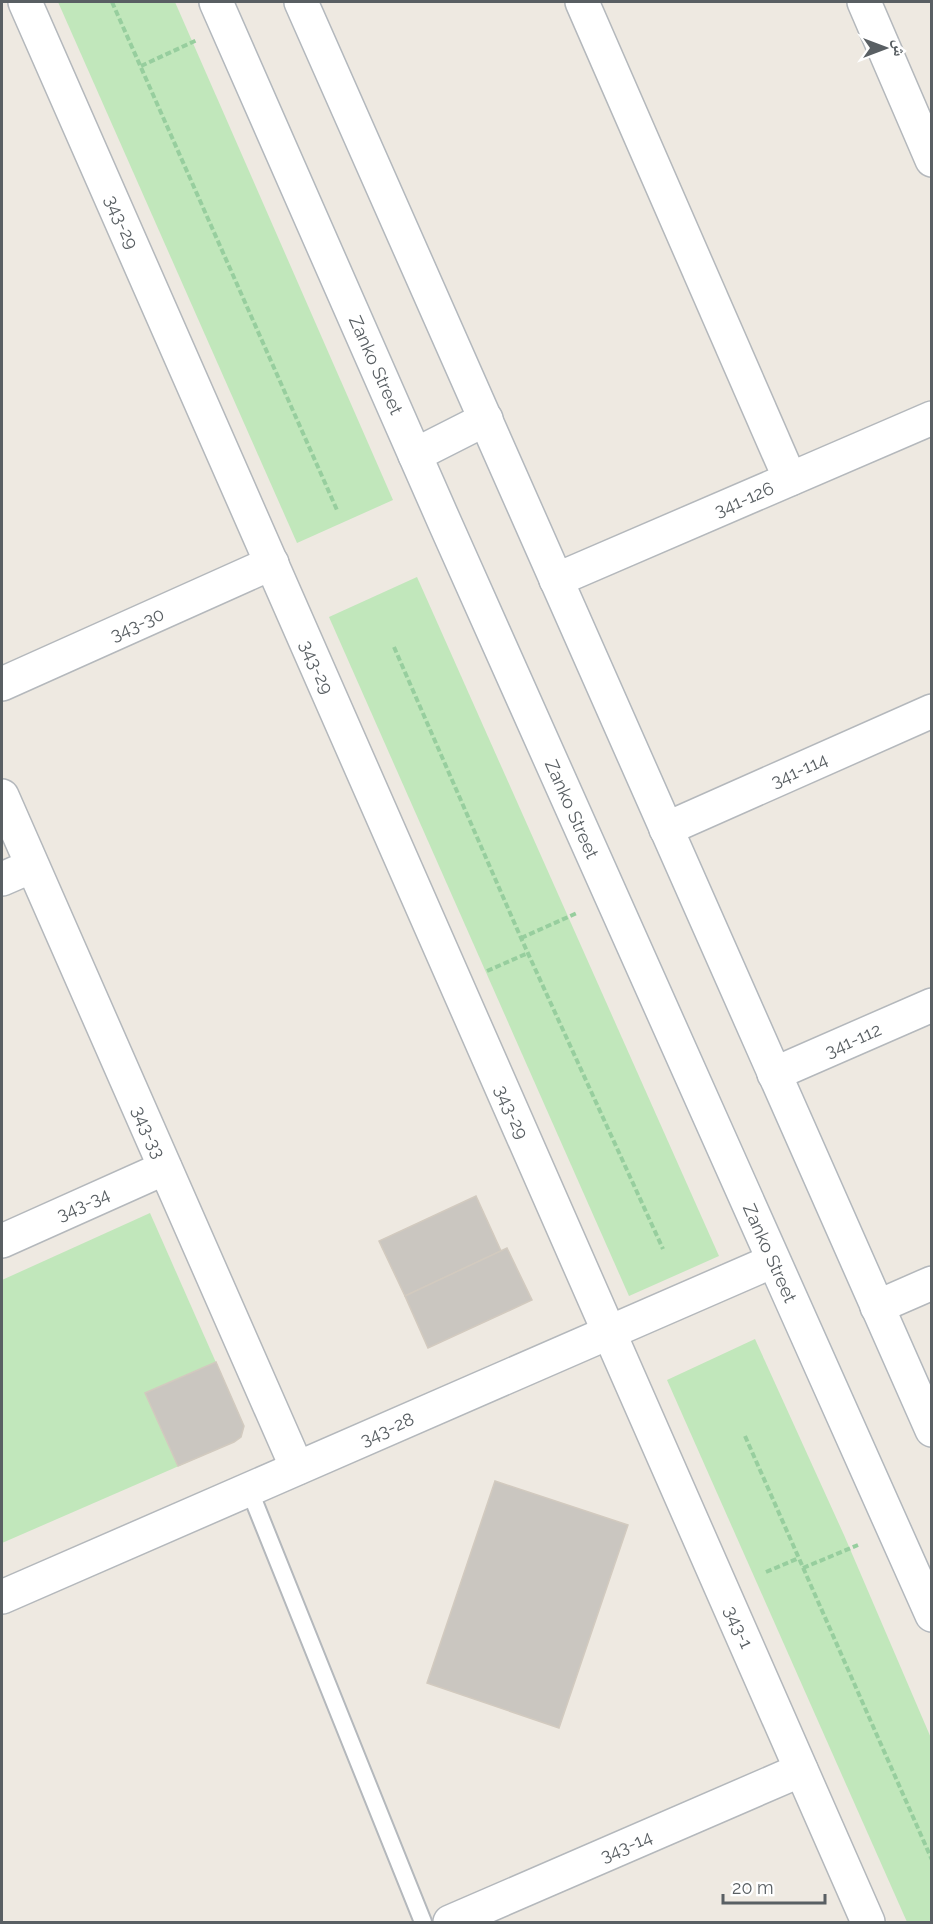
<svg xmlns="http://www.w3.org/2000/svg" width="933" height="1924" font-family="Raleway,'Noto Naskh Arabic',sans-serif">
	<style>
		.green { fill: #c1e7bb }
		.building { fill: #cac6c0; stroke: #d2cabf; stroke-width: 1.5 }
		.lines { fill: none; stroke-linecap: round; stroke-linejoin: round }
		.service-casing { stroke: #b4b8bc; stroke-width: 20 }
		.minor-casing { stroke: #b4b8bc; stroke-width: 36 }
		.secondary-casing { stroke: #b3b8bd; stroke-width: 36 }
		.path { stroke: #97ce9e; stroke-width: 4; stroke-dasharray: 6 3; stroke-linecap: butt }
		.service { stroke: #fff; stroke-width: 16 }
		.minor { stroke: #fff; stroke-width: 33 }
		.secondary { stroke: #fff; stroke-width: 33 }
		.labels { text-anchor: middle; dominant-baseline: central; stroke-width: 6; stroke-linejoin: round; paint-order: stroke }
		.street-label { font-size: 18px; fill: #595f63; stroke: #fff }
	</style>
	<rect width="100%" height="100%" fill="#eee9e1"/>
	<g class="green">
		<path d="M 58,2 L 175,2 L 393,500 L 297,543 Z"/>
		<path d="M 417,577 L 719,1256 L 629,1296 L 329,617 Z"/>
		<path d="M 150,1213 L 244,1426 L 241,1437 L 234,1442 L 2,1543 L 2,1280 Z"/>
		<path d="M 755,1339 L 844,1535 L 931,1738 L 931,1922 L 907,1922 L 667,1380 Z"/>
	</g>
	<g class="building">
		<path d="M 476,1196 L 501,1251 L 405,1296 L 379,1241 Z"/>
		<path d="M 507,1248 L 532,1300 L 428,1348 L 405,1296 Z"/>
		<path d="M 216,1362 L 244,1426 L 241,1437 L 234,1442 L 178,1466 L 145,1393 Z"/>
		<path d="M 495,1481 L 628,1525 L 559,1728 L 427,1683 Z"/>
	</g>
	<g class="lines">
		<g class="service-casing">
			<path id="service" d="M 249,1489 L 423,1922"/>
		</g>
		<g class="minor-casing">
			<g id="minor">
				<path d="M 25,2 L 868,1922"/>
				<path d="M 582,2 L 790,479"/>
				<path d="M 864,2 L 932,160"/>
				<path d="M 556,580 L 932,418"/>
				<path d="M 2,684 L 272,563"/>
				<path d="M 2,796 L 297,1468"/>
				<path d="M 666,829 L 932,711"/>
				<path d="M 2,879 L 32,866"/>
				<path d="M 774,1074 L 932,1005"/>
				<path d="M 2,1241 L 165,1168"/>
				<path d="M 877,1307 L 932,1283"/>
				<path d="M 2,1597 L 773,1261"/>
				<path d="M 450,1922 L 801,1770"/>
			</g>
		</g>
		<g class="secondary-casing">
			<g id="secondary">
				<path d="M 216,2 L 444,521 L 932,1615"/>
				<path d="M 301,2 L 932,1430"/>
				<path d="M 415,455 L 486,419"/>
			</g>
		</g>
		<g class="path">
			<path d="M 112,2 L 337,510"/>
			<path d="M 141,66 L 197,40"/>
			<path d="M 394,647 L 521,938 L 663,1249"/>
			<path d="M 521,938 L 577,913"/>
			<path d="M 487,971 L 528,953"/>
			<path d="M 745,1436 L 932,1860"/>
			<path d="M 803,1568 L 858,1545"/>
			<path d="M 766,1572 L 799,1558"/>
		</g>
		<use href="#service" class="service"/>
		<use href="#minor" class="minor"/>
		<use href="#secondary" class="secondary"/>
	</g>
	<g class="labels">
		<g class="street-label">
			<text transform="translate(122 222) rotate(66)">343-29</text>
			<text transform="translate(376 365) rotate(66)">Zanko Street</text>
			<text transform="translate(744 499) rotate(-23)">341-126</text>
			<text transform="translate(137 624) rotate(-24)">343-30</text>
			<text transform="translate(317 667) rotate(66)">343-29</text>
			<text transform="translate(799 770) rotate(-24)">341-114</text>
			<text transform="translate(572 809) rotate(66)">Zanko Street</text>
			<text transform="translate(853 1040) rotate(-24)">341-112</text>
			<text transform="translate(512 1112) rotate(66)">343-29</text>
			<text transform="translate(149 1132) rotate(66)">343-33</text>
			<text transform="translate(83 1204) rotate(-24)">343-34</text>
			<text transform="translate(770 1253) rotate(66)">Zanko Street</text>
			<text transform="translate(387 1429) rotate(-24)">343-28</text>
			<text transform="translate(739 1627) rotate(66)">343-1</text>
			<text transform="translate(626 1846) rotate(-23)">343-14</text>
		</g>
	</g>
	<rect width="933" height="1924" fill="none" stroke="#595f63" stroke-width="6"/>
	<g transform="translate(885 48) rotate(90)" stroke="#ffffff" stroke-width="4.5" paint-order="stroke">
	<path d="M0-4.5L10 22L0 15L-10 22Z" fill="#595f63"/>
	<text y="-9" font-size="16" font-weight="bold" text-anchor="middle" fill="#595f63">ش</text>
	</g>
	<path d="M723 1894v9h102v-9" fill="none" stroke="#595f63" stroke-width="3"/>
	<text x="732" y="1894" font-size="18" fill="#595f63" stroke="#ffffff" stroke-width="4.5" paint-order="stroke">20 m</text>
</svg>
